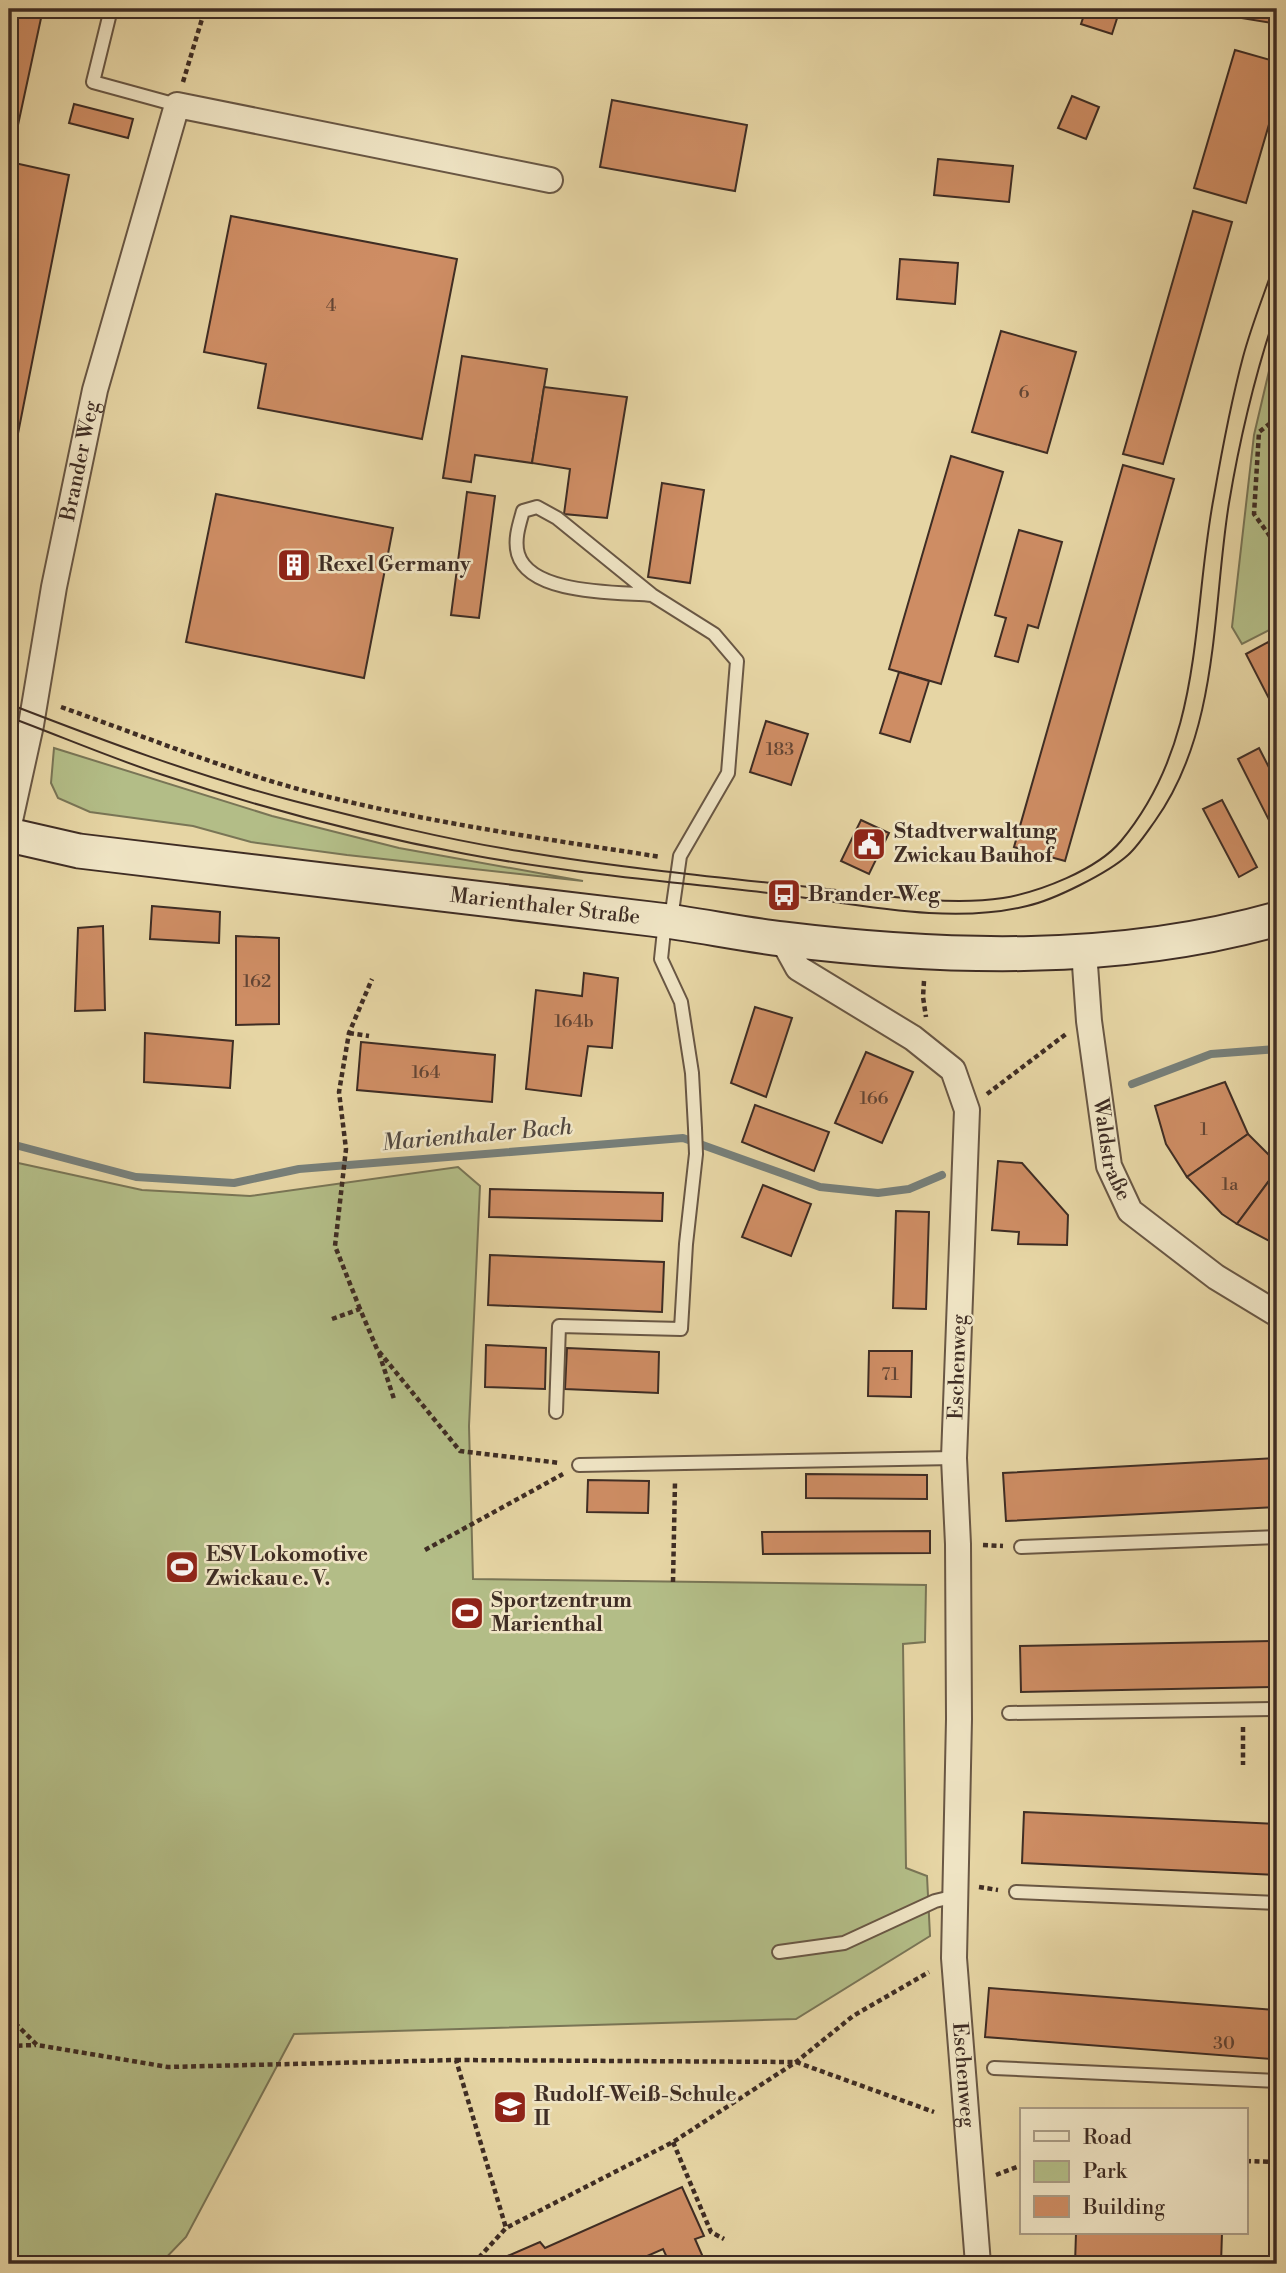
<svg xmlns="http://www.w3.org/2000/svg" width="1286" height="2273" font-family="'Libre Bodoni',serif">
	<style>
		.green { fill: #b3bd87; stroke: #797556; stroke-width: 2 }
		.lines { fill: none; stroke-linecap: round; stroke-linejoin: round }
		.stream { stroke: #777f79; stroke-width: 8 }
		.building { fill: #ce8d64; stroke: #3f2d24; stroke-width: 2 }
		.service-casing { stroke: #695744; stroke-width: 16 }
		.minor-casing { stroke: #695744; stroke-width: 28 }
		.secondary-casing { stroke: #3f2d24; stroke-width: 37 }
		.path { stroke: #3f2d24; stroke-width: 4.5; stroke-dasharray: 5 3.5; stroke-linecap: butt }
		.service { stroke: #efe4c4; stroke-width: 12 }
		.minor { stroke: #efe4c4; stroke-width: 24 }
		.secondary { stroke: #efe4c4; stroke-width: 33 }
		.tram { stroke: #3f2d24; stroke-width: 2 }
		.labels { text-anchor: middle; dominant-baseline: central; stroke-width: 5; stroke-linejoin: round; paint-order: stroke }
		.number-label { font-size: 18px; fill: #634534 }
		.street-label { font-size: 21px; fill: #3f2d24; stroke: #efe4c4 }
		.poi-label { font-size: 21px; font-weight: bold; fill: #3f2d24; stroke: #efe4c4; text-anchor: start }
		.water-label { font-size: 23px; font-style: italic; fill: #524840; stroke: #efe4c4 }
	</style>
	<rect width="100%" height="100%" fill="#e6d5a4"/>
	<filter id="stains"><feTurbulence type="fractalNoise" baseFrequency=".00286" numOctaves="4"/><feColorMatrix values="0 0 0 0 .2 0 0 0 0 .09 0 0 0 0 .02 0 0 0 .5 -.17"/></filter>
	<radialGradient id="worn" r=".72"><stop offset=".6" stop-color="#630" stop-opacity="0"/><stop offset="1" stop-color="#630" stop-opacity=".3"/></radialGradient>
	<g class="green">
		<path d="M 1277,348 L 1277,626 L 1242,644 L 1232,627 L 1254,435 L 1269,371 Z"/>
		<path d="M 54,748 L 272,816 L 399,848 L 583,881 L 347,855 L 251,842 L 193,826 L 90,812 L 58,798 L 51,783 Z"/>
		<path d="M 9,1161 L 142,1190 L 250,1196 L 458,1167 L 480,1186 L 469,1426 L 473,1579 L 926,1585 L 925,1642 L 903,1644 L 906,1868 L 927,1876 L 930,1936 L 796,2019 L 294,2034 L 186,2237 L 160,2264 L 9,2264 Z"/>
	</g>
	<g class="lines">
		<g class="stream">
			<path d="M 1132,1084 L 1211,1054 L 1277,1049"/>
			<path d="M 9,1141 L 15,1145 L 136,1177 L 234,1183 L 299,1169 L 683,1138 L 820,1187 L 878,1193 L 909,1189 L 942,1175"/>
		</g>
	</g>
	<g class="building">
		<path d="M 9,9 L 43,9 L 10,162 L 69,175 L 9,479 Z"/>
		<path d="M 1086,9 L 1120,9 L 1112,34 L 1081,24 Z"/>
		<path d="M 1230,9 L 1275,9 L 1272,23 L 1229,16 Z"/>
		<path d="M 1235,50 L 1277,62 L 1277,97 L 1246,203 L 1194,188 Z"/>
		<path d="M 1072,96 L 1099,107 L 1086,139 L 1058,128 Z"/>
		<path d="M 612,100 L 747,125 L 735,191 L 600,167 Z"/>
		<path d="M 74,104 L 133,119 L 128,138 L 69,123 Z"/>
		<path d="M 938,159 L 1013,166 L 1009,202 L 934,195 Z"/>
		<path d="M 1193,211 L 1232,222 L 1163,464 L 1123,454 Z"/>
		<path d="M 231,216 L 457,259 L 422,439 L 258,408 L 266,364 L 204,352 Z"/>
		<path d="M 900,259 L 958,263 L 955,304 L 897,299 Z"/>
		<path d="M 1001,331 L 1076,352 L 1047,453 L 972,432 Z"/>
		<path d="M 462,356 L 547,369 L 532,463 L 475,455 L 471,482 L 443,478 Z"/>
		<path d="M 544,387 L 627,397 L 607,518 L 564,514 L 570,469 L 532,463 Z"/>
		<path d="M 951,456 L 1003,472 L 941,684 L 889,669 Z"/>
		<path d="M 1123,465 L 1174,479 L 1065,861 L 1014,847 Z"/>
		<path d="M 662,483 L 704,490 L 690,583 L 648,577 Z"/>
		<path d="M 467,492 L 495,496 L 479,618 L 451,615 Z"/>
		<path d="M 216,494 L 393,528 L 364,678 L 186,642 Z"/>
		<path d="M 1019,530 L 1062,542 L 1038,628 L 1028,625 L 1018,662 L 995,656 L 1006,618 L 995,615 Z"/>
		<path d="M 1268,642 L 1277,660 L 1277,714 L 1246,654 Z"/>
		<path d="M 899,672 L 929,681 L 910,742 L 880,733 Z"/>
		<path d="M 766,721 L 808,734 L 791,785 L 750,772 Z"/>
		<path d="M 1259,748 L 1277,783 L 1277,836 L 1238,759 Z"/>
		<path d="M 1222,800 L 1257,867 L 1239,877 L 1203,809 Z"/>
		<path d="M 861,820 L 889,833 L 869,874 L 841,861 Z"/>
		<path d="M 152,906 L 220,912 L 219,943 L 150,939 Z"/>
		<path d="M 103,926 L 105,1010 L 75,1011 L 78,928 Z"/>
		<path d="M 236,936 L 279,938 L 279,1024 L 236,1025 Z"/>
		<path d="M 584,973 L 618,978 L 612,1048 L 588,1046 L 581,1096 L 526,1089 L 536,990 L 582,996 Z"/>
		<path d="M 755,1007 L 792,1018 L 766,1097 L 731,1083 Z"/>
		<path d="M 145,1033 L 233,1041 L 230,1088 L 144,1082 Z"/>
		<path d="M 361,1042 L 495,1055 L 492,1102 L 357,1090 Z"/>
		<path d="M 866,1052 L 913,1072 L 882,1143 L 835,1123 Z"/>
		<path d="M 1225,1082 L 1248,1134 L 1187,1177 L 1166,1144 L 1155,1106 Z"/>
		<path d="M 755,1105 L 829,1132 L 814,1171 L 742,1142 Z"/>
		<path d="M 1248,1134 L 1277,1163 L 1277,1170 L 1237,1224 L 1222,1214 L 1187,1177 Z"/>
		<path d="M 998,1161 L 1022,1163 L 1068,1215 L 1067,1245 L 1018,1244 L 1019,1232 L 992,1230 Z"/>
		<path d="M 1277,1170 L 1277,1245 L 1237,1224 Z"/>
		<path d="M 763,1185 L 811,1204 L 791,1256 L 742,1237 Z"/>
		<path d="M 490,1189 L 663,1193 L 662,1221 L 489,1217 Z"/>
		<path d="M 896,1211 L 929,1212 L 926,1309 L 893,1308 Z"/>
		<path d="M 490,1255 L 664,1262 L 662,1312 L 488,1305 Z"/>
		<path d="M 486,1345 L 546,1348 L 545,1389 L 485,1387 Z"/>
		<path d="M 567,1348 L 659,1352 L 658,1393 L 565,1389 Z"/>
		<path d="M 869,1351 L 912,1351 L 911,1397 L 868,1396 Z"/>
		<path d="M 1277,1458 L 1277,1507 L 1006,1521 L 1003,1473 Z"/>
		<path d="M 806,1474 L 927,1475 L 927,1499 L 806,1498 Z"/>
		<path d="M 588,1480 L 649,1481 L 648,1513 L 587,1512 Z"/>
		<path d="M 930,1531 L 930,1553 L 763,1554 L 762,1532 Z"/>
		<path d="M 1277,1641 L 1277,1687 L 1021,1692 L 1020,1646 Z"/>
		<path d="M 1024,1812 L 1277,1824 L 1277,1875 L 1022,1863 Z"/>
		<path d="M 989,1988 L 1275,2010 L 1271,2059 L 985,2037 Z"/>
		<path d="M 682,2187 L 704,2236 L 695,2239 L 706,2264 L 670,2264 L 663,2249 L 629,2264 L 489,2264 L 540,2242 L 545,2248 Z"/>
		<path d="M 1076,2233 L 1222,2233 L 1221,2264 L 1075,2264 Z"/>
	</g>
	<g class="lines">
		<g class="service-casing">
			<g id="service">
				<path d="M 111,9 L 93,82 L 177,105"/>
				<path d="M 652,595 C 618,592 530,595 518,554 C 514,540 519,525 523,511 L 537,507 L 557,518 L 652,595 L 714,634 L 737,661 L 728,773 L 680,856 L 671,919"/>
				<path d="M 556,1412 L 559,1326 L 681,1329 L 686,1244 L 696,1154 L 695,1128 L 692,1073 L 681,1002 L 661,959 L 665,921"/>
				<path d="M 579,1465 L 954,1458"/>
				<path d="M 1021,1547 L 1277,1537"/>
				<path d="M 1009,1713 L 1277,1709"/>
				<path d="M 1016,1892 L 1277,1903"/>
				<path d="M 779,1952 L 844,1943 L 935,1901 L 956,1896"/>
				<path d="M 994,2068 L 1277,2081"/>
			</g>
		</g>
		<g class="minor-casing">
			<g id="minor">
				<path id="s1" d="M 9,825 L 31,725 L 54,587 L 95,390 L 177,105 L 550,180"/>
				<path id="s2" d="M 782,939 L 798,968 L 913,1038 L 953,1070 L 967,1110 L 954,1458 L 958,1544 L 959,1719 L 954,1958 L 978,2264"/>
				<path id="s3" d="M 1084,951 L 1089,1021 L 1109,1166 L 1130,1211 L 1216,1277 L 1277,1314"/>
			</g>
		</g>
		<g class="secondary-casing">
			<g id="secondary">
				<path id="s4" d="M 9,835 L 79,851 C 270,874 461,897 651,919 C 695,924 739,934 783,939 C 946,959 1118,964 1277,919"/>
			</g>
		</g>
		<g class="path">
			<path d="M 183,82 L 205,9"/>
			<path d="M 1277,418 L 1259,432 L 1254,514 L 1277,546"/>
			<path d="M 61,707 C 152,739 243,777 337,799 C 444,825 553,840 661,857"/>
			<path d="M 924,981 L 923,997 L 926,1017"/>
			<path d="M 349,1033 L 369,1036"/>
			<path d="M 987,1094 L 1066,1034"/>
			<path d="M 360,1309 L 335,1246 L 346,1149 L 339,1092 L 349,1033 L 372,979"/>
			<path d="M 332,1319 L 360,1309 L 377,1349 L 460,1451 L 560,1463"/>
			<path d="M 379,1353 L 394,1399"/>
			<path d="M 983,1545 L 1003,1546"/>
			<path d="M 425,1550 L 563,1474"/>
			<path d="M 673,1582 L 675,1482"/>
			<path d="M 1243,1727 L 1243,1765"/>
			<path d="M 979,1887 L 998,1890"/>
			<path d="M 9,2017 L 37,2045 L 168,2067 L 456,2060 L 506,2228"/>
			<path d="M 9,2046 L 36,2045"/>
			<path d="M 456,2060 L 796,2062 L 934,2112"/>
			<path d="M 673,2142 L 711,2232 L 724,2239"/>
			<path d="M 1246,2161 L 1277,2162"/>
			<path d="M 996,2175 L 1022,2165"/>
			<path d="M 473,2264 L 506,2228 L 673,2142 L 796,2062 L 853,2016 L 929,1972"/>
		</g>
		<use href="#service" class="service"/>
		<use href="#minor" class="minor"/>
		<use href="#secondary" class="secondary"/>
		<g class="tram">
			<path d="M 9,704 C 102,740 197,776 294,801 C 368,820 443,839 519,851 C 615,867 712,877 809,887 C 869,893 943,907 1003,898 C 1039,892 1097,870 1121,841 C 1205,740 1191,616 1214,496 C 1222,450 1231,402 1243,357 C 1252,323 1266,290 1277,256"/>
			<path d="M 9,717 C 60,736 111,758 163,775 C 262,808 364,835 466,854 C 572,874 679,882 785,895 C 862,905 952,925 1027,906 C 1054,900 1108,873 1128,855 C 1138,846 1147,832 1155,821 C 1220,730 1212,608 1229,503 C 1240,437 1256,371 1277,309"/>
		</g>
	</g>
	<defs>
		<g id="building-square" transform="scale(1.75)"><rect x="-9" y="-9" width="18" height="18" rx="4" fill="#8f2418" stroke="#efe4c4"/><path d="M-4-6H4V6H1V3H-1V6H-4ZM-2.5-4.3h1.7v1.8h-1.7ZM.8-4.3h1.7v1.8H.8ZM-2.5-1h1.7V.8h-1.7ZM.8-1h1.7V.8H.8Z" fill="#fff"/></g>
		<g id="civic-square" transform="scale(1.75)"><rect x="-9" y="-9" width="18" height="18" rx="4" fill="#8f2418" stroke="#efe4c4"/><path d="M-.6-6.5H3V-4.5H.6V-3L4-1V1h2V6H-6V1h2V-1L-.6-3ZM-1.2 2.5V6h2.4V2.5Z" fill="#fff"/></g>
		<g id="bus-square" transform="scale(1.75)"><rect x="-9" y="-9" width="18" height="18" rx="4" fill="#8f2418" stroke="#efe4c4"/><path d="M-5-6H5V4H4V6H2V4H-2V6H-4V4H-5ZM-3.5-4V0h7V-4ZM-3.5 1.2v1.5H-2V1.2ZM2 1.2v1.5H3.5V1.2Z" fill="#fff"/></g>
		<g id="stadium-square" transform="scale(1.75)"><rect x="-9" y="-9" width="18" height="18" rx="4" fill="#8f2418" stroke="#efe4c4"/><path d="M0-5a6.5 5 0 1 0 0 10a6.5 5 0 1 0 0-10ZM-3.5-1.8h7v3.6h-7Z" fill="#fff"/></g>
		<g id="school-square" transform="scale(1.75)"><rect x="-9" y="-9" width="18" height="18" rx="4" fill="#8f2418" stroke="#efe4c4"/><path d="M0-5L7-2L0 1L-7-2ZM-4 1L0 2.5L4 1V4Q0 6-4 4Z" fill="#fff"/></g>
	</defs>
	<g fill-rule="evenodd">
		<use href="#building-square" x="294" y="565"/>
		<use href="#civic-square" x="869" y="844"/>
		<use href="#bus-square" x="784" y="895"/>
		<use href="#stadium-square" x="182" y="1567"/>
		<use href="#stadium-square" x="467" y="1613"/>
		<use href="#school-square" x="510" y="2107"/>
	</g>
	<g class="labels">
		<g class="number-label">
			<text x="331" y="305">4</text>
			<text x="1024" y="392">6</text>
			<text x="780" y="749">183</text>
			<text x="257" y="981">162</text>
			<text x="574" y="1021">164b</text>
			<text x="426" y="1072">164</text>
			<text x="874" y="1098">166</text>
			<text x="1204" y="1129">1</text>
			<text x="1230" y="1184">1a</text>
			<text x="890" y="1374">71</text>
			<text x="1224" y="2043">30</text>
		</g>
		<g class="street-label">
			<text stroke="none"><textPath href="#s1" startOffset="371">Brander Weg</textPath></text>
			<text stroke="none"><textPath href="#s4" startOffset="541">Marienthaler Straße</textPath></text>
			<text stroke="none"><textPath href="#s3" startOffset="201">Waldstraße</textPath></text>
			<text transform="translate(958 1367) rotate(-88)">Eschenweg</text>
			<text stroke="none"><textPath href="#s2" startOffset="1227">Eschenweg</textPath></text>
		</g>
		<g class="poi-label">
			<text x="318" y="565">Rexel Germany</text>
			<text x="894" y="832">Stadtverwaltung<tspan x="894" dy="24">Zwickau Bauhof</tspan></text>
			<text x="808" y="895">Brander Weg</text>
			<text x="206" y="1555">ESV Lokomotive<tspan x="206" dy="24">Zwickau e. V.</tspan></text>
			<text x="491" y="1601">Sportzentrum<tspan x="491" dy="24">Marienthal</tspan></text>
			<text x="534" y="2095">Rudolf-Weiß-Schule<tspan x="534" dy="24">II</tspan></text>
		</g>
		<g class="water-label">
			<text transform="translate(477 1135) rotate(-5)">Marienthaler Bach</text>
		</g>
	</g>
	<rect width="1286" height="2273" fill="none" stroke="#e6d5a4" stroke-width="35"/>
	<rect x="10" y="10" width="1265" height="2252" fill="none" stroke="#3f2d24" stroke-width="3.5"/>
	<rect x="18" y="18" width="1251" height="2238" fill="none" stroke="#3f2d24" stroke-width="2"/>
	<rect x="1020" y="2108" width="228" height="126" fill="#efe4c4" stroke="#a99b84" stroke-width="2"/>
	<rect x="1034" y="2131" width="35" height="10" fill="#efe4c4" stroke="#a99b84" stroke-width="2"/>
	<text x="1083" y="2144" font-size="21" fill="#3f2d24">Road</text>
	<rect x="1034" y="2161" width="35" height="21" fill="#b3bd87" stroke="#a99b84" stroke-width="2"/>
	<text x="1083" y="2178" font-size="21" fill="#3f2d24">Park</text>
	<rect x="1034" y="2196" width="35" height="21" fill="#ce8d64" stroke="#a99b84" stroke-width="2"/>
	<text x="1083" y="2214" font-size="21" fill="#3f2d24">Building</text>
	<rect width="100%" height="100%" filter="url(#stains)"/>
	<rect width="100%" height="100%" fill="url(#worn)"/>
</svg>
